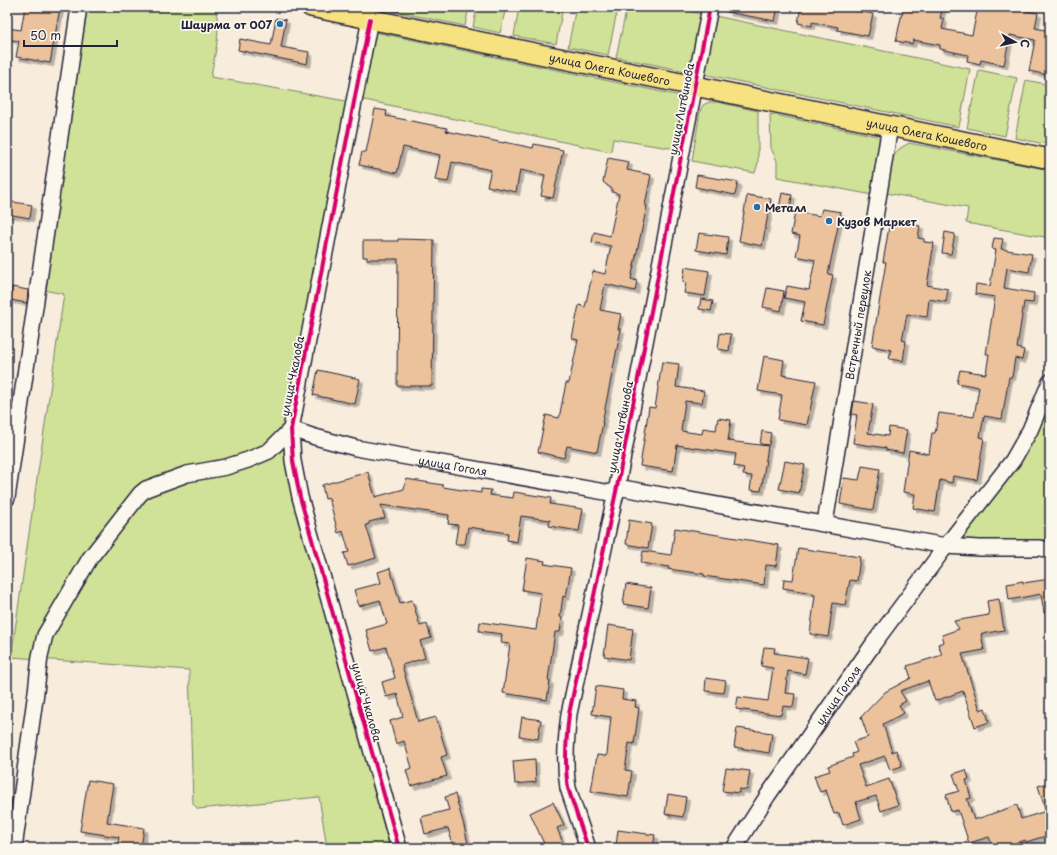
<svg xmlns="http://www.w3.org/2000/svg" width="1057" height="855" font-family="'Playpen Sans',sans-serif">
	<style>
		.green { fill: #cfe297; stroke: #788269 }
		.building { fill: #ebc29b; stroke: #22223b; filter: url(#shadow) }
		.lines { fill: none; stroke-linecap: round; stroke-linejoin: round }
		.minor-casing { stroke: #22223b; stroke-width: 18 }
		.major-casing { stroke: #22223b; stroke-width: 22 }
		.minor { stroke: #fbf7ec; stroke-width: 15 }
		.major { stroke: #f7e281; stroke-width: 19 }
		.cycleway-casing { stroke: #fbf7ec; stroke-width: 6 }
		.cycleway { stroke: #d6006c; stroke-width: 4 }
		.poi-dot { fill: #1f6fb2; stroke: #fbf7ec; stroke-width: 1.5 }
		.labels { text-anchor: middle; dominant-baseline: central; stroke-width: 3.5; stroke-linejoin: round; paint-order: stroke }
		.poi-label { font-size: 11px; font-weight: bold; fill: #22223b; stroke: #fbf7ec; text-anchor: start }
		.street-label { font-size: 11px; fill: #22223b; stroke: #fbf7ec }
	</style>
	<defs>
		<filter id="shadow"><feDropShadow dx="3.5" dy="3.5" stdDeviation="0" flood-color="#0004"/></filter>
	</defs>
	<rect width="100%" height="100%" fill="#f8ecdc"/>
	<filter id="ink" filterUnits="userSpaceOnUse"><feTurbulence type="fractalNoise" baseFrequency=".025" numOctaves="2"/><feDisplacementMap in="SourceGraphic" scale="8" xChannelSelector="R" yChannelSelector="G"/><feConvolveMatrix kernelMatrix="1 2 1 2 8 2 1 2 1" color-interpolation-filters="sRGB"/></filter>
	<g filter="url(#ink)">
		<g class="green">
			<path d="M 84,7 L 214,7 C 223,27 214,56 211,77 L 346,101 L 285,423 L 284,444 L 286,463 L 292,495 L 390,848 L 327,848 L 319,797 L 198,809 L 193,804 L 189,670 L 11,657 L 64,294 L 43,290 Z"/>
			<path d="M 388,7 L 469,7 L 465,26 L 388,10 Z"/>
			<path d="M 477,7 L 506,7 L 500,33 L 473,27 Z"/>
			<path d="M 519,7 L 563,7 L 556,44 L 514,36 Z"/>
			<path d="M 576,7 L 618,7 L 608,55 L 568,47 Z"/>
			<path d="M 627,7 L 670,7 L 702,14 L 690,72 L 616,57 Z"/>
			<path d="M 715,16 L 970,69 L 959,127 L 703,74 Z"/>
			<path d="M 375,32 L 686,97 L 676,149 L 613,139 L 611,152 L 360,99 Z"/>
			<path d="M 979,70 L 1017,78 L 1005,136 L 967,128 Z"/>
			<path d="M 1026,80 L 1050,85 L 1050,145 L 1015,138 Z"/>
			<path d="M 709,102 L 717,102 L 758,111 L 758,163 L 755,173 L 692,161 L 700,111 L 703,105 Z"/>
			<path d="M 770,114 L 877,136 L 880,139 L 873,195 L 777,177 L 777,161 L 771,148 Z"/>
			<path d="M 909,143 L 1050,170 L 1050,238 L 966,223 L 968,208 L 886,193 L 893,157 L 899,149 Z"/>
			<path d="M 1050,403 L 1050,503 L 1047,508 L 1050,513 L 1050,543 L 965,543 L 962,538 L 963,534 L 992,499 L 1032,443 L 1042,422 Z"/>
		</g>
		<g class="building">
			<path d="M 25,7 L 53,7 L 60,8 L 50,63 L 16,57 L 19,41 L 7,39 L 7,28 L 21,30 Z"/>
			<path d="M 728,7 L 778,7 L 775,21 L 727,12 Z"/>
			<path d="M 801,7 L 838,7 L 873,14 L 868,36 L 837,30 L 838,27 L 812,22 L 812,26 L 798,23 Z"/>
			<path d="M 910,7 L 943,7 L 940,18 L 944,19 L 942,29 L 972,35 L 978,7 L 1017,7 L 1016,9 L 1038,13 L 1035,28 L 1050,31 L 1050,63 L 1048,75 L 1029,71 L 1035,40 L 1010,35 L 1004,65 L 981,60 L 980,64 L 967,61 L 968,55 L 940,49 L 940,45 L 913,40 L 912,44 L 896,41 L 903,8 L 909,9 Z"/>
			<path d="M 276,18 L 286,20 L 281,47 L 309,52 L 307,64 L 238,50 L 240,39 L 271,45 Z"/>
			<path d="M 375,109 L 387,111 L 386,116 L 447,128 L 446,131 L 504,143 L 504,142 L 533,148 L 534,144 L 563,150 L 553,198 L 541,196 L 545,175 L 520,170 L 516,192 L 487,186 L 491,170 L 452,162 L 448,182 L 435,180 L 440,155 L 403,147 L 397,173 L 359,165 L 362,152 L 366,152 Z"/>
			<path d="M 608,158 L 629,162 L 627,170 L 651,175 L 645,205 L 647,206 L 631,279 L 637,281 L 635,291 L 605,284 L 600,310 L 621,314 L 618,329 L 621,329 L 602,423 L 603,423 L 597,452 L 567,446 L 564,458 L 538,452 L 546,415 L 559,418 L 566,383 L 569,383 L 578,340 L 572,338 L 579,305 L 585,307 L 593,271 L 605,274 L 611,246 L 592,242 L 594,232 L 610,236 L 619,194 L 612,192 L 612,189 L 603,182 Z"/>
			<path d="M 697,175 L 738,182 L 735,195 L 695,187 Z"/>
			<path d="M 782,193 L 792,195 L 790,210 L 779,208 Z"/>
			<path d="M 747,195 L 771,199 L 762,246 L 739,241 Z"/>
			<path d="M 7,201 L 32,205 L 30,218 L 7,214 Z"/>
			<path d="M 822,209 L 841,212 L 828,274 L 833,275 L 823,325 L 801,321 L 805,302 L 784,298 L 787,286 L 809,290 L 815,260 L 796,256 L 800,236 L 791,234 L 795,212 L 820,216 Z"/>
			<path d="M 890,221 L 920,226 L 918,238 L 924,239 L 924,242 L 934,243 L 927,285 L 948,289 L 946,302 L 929,299 L 927,317 L 907,314 L 902,340 L 906,341 L 903,361 L 889,359 L 891,350 L 872,346 L 886,262 L 883,262 Z"/>
			<path d="M 945,232 L 955,234 L 951,254 L 942,253 Z"/>
			<path d="M 699,233 L 728,237 L 726,255 L 696,250 Z"/>
			<path d="M 994,238 L 1003,239 L 1001,249 L 1032,254 L 1029,272 L 1007,268 L 1004,288 L 1034,293 L 1033,303 L 1024,302 L 1017,348 L 1024,350 L 1022,360 L 1015,358 L 1012,377 L 1009,377 L 1002,419 L 984,416 L 980,437 L 984,438 L 977,480 L 953,476 L 952,483 L 940,480 L 935,512 L 913,508 L 915,494 L 903,492 L 909,450 L 929,454 L 932,433 L 935,433 L 939,413 L 961,416 L 961,415 L 974,417 L 979,387 L 957,383 L 960,370 L 986,374 L 989,354 L 986,354 L 995,297 L 975,294 L 976,284 L 990,286 L 996,250 L 992,249 Z"/>
			<path d="M 398,239 L 434,240 L 432,386 L 397,386 L 398,259 L 367,259 L 367,257 L 363,257 L 363,241 L 398,241 Z"/>
			<path d="M 685,267 L 709,271 L 705,296 L 684,293 L 686,283 L 683,282 Z"/>
			<path d="M 12,287 L 28,290 L 27,303 L 10,300 Z"/>
			<path d="M 767,288 L 784,291 L 781,311 L 763,307 Z"/>
			<path d="M 701,299 L 713,301 L 711,311 L 699,309 Z"/>
			<path d="M 720,333 L 731,334 L 729,351 L 718,349 Z"/>
			<path d="M 764,356 L 784,360 L 782,375 L 816,381 L 807,425 L 778,420 L 782,395 L 758,391 Z"/>
			<path d="M 662,362 L 679,364 L 676,387 L 704,391 L 702,403 L 685,401 L 681,431 L 702,434 L 703,428 L 716,430 L 718,418 L 731,420 L 728,441 L 768,446 L 761,491 L 750,490 L 752,476 L 743,475 L 744,468 L 734,466 L 736,454 L 677,445 L 673,471 L 640,466 L 649,407 L 655,408 Z"/>
			<path d="M 318,370 L 360,379 L 355,404 L 313,395 Z"/>
			<path d="M 854,401 L 873,404 L 868,433 L 888,436 L 889,427 L 907,430 L 903,453 L 886,450 L 886,448 L 853,443 L 857,415 L 852,414 Z"/>
			<path d="M 762,431 L 771,433 L 769,445 L 760,444 Z"/>
			<path d="M 785,461 L 805,465 L 799,493 L 779,489 Z"/>
			<path d="M 862,466 L 880,469 L 873,510 L 840,504 L 844,478 L 859,480 Z"/>
			<path d="M 368,472 L 375,497 L 404,489 L 406,479 L 443,485 L 443,487 L 481,493 L 481,489 L 491,490 L 490,495 L 513,498 L 514,492 L 551,498 L 550,504 L 583,509 L 579,531 L 549,526 L 550,520 L 521,516 L 517,542 L 507,540 L 508,533 L 468,527 L 465,544 L 455,544 L 458,525 L 448,524 L 449,515 L 381,505 L 385,518 L 369,522 L 369,524 L 366,525 L 376,558 L 348,566 L 344,553 L 349,552 L 343,531 L 338,533 L 329,498 L 325,499 L 322,485 Z"/>
			<path d="M 629,520 L 652,524 L 648,548 L 626,544 Z"/>
			<path d="M 675,528 L 779,545 L 776,566 L 766,565 L 764,585 L 704,576 L 704,574 L 668,569 L 669,567 L 641,563 L 643,551 L 671,555 Z"/>
			<path d="M 798,548 L 860,557 L 857,581 L 850,580 L 845,605 L 833,603 L 828,637 L 810,634 L 815,595 L 813,595 L 813,593 L 783,588 L 784,579 L 793,580 Z"/>
			<path d="M 527,558 L 545,561 L 544,564 L 571,568 L 566,597 L 563,596 L 560,617 L 562,618 L 560,632 L 555,632 L 548,680 L 550,681 L 547,700 L 503,693 L 510,644 L 501,643 L 502,634 L 479,631 L 480,622 L 536,630 L 541,593 L 522,590 Z"/>
			<path d="M 390,568 L 400,603 L 412,600 L 420,626 L 427,624 L 431,638 L 420,641 L 425,658 L 402,665 L 418,722 L 436,717 L 447,755 L 441,757 L 447,776 L 411,786 L 406,770 L 412,768 L 404,741 L 396,744 L 390,721 L 403,717 L 397,694 L 386,697 L 382,682 L 395,678 L 386,647 L 372,651 L 366,630 L 387,624 L 380,600 L 359,606 L 354,590 L 381,583 L 378,572 Z"/>
			<path d="M 1050,579 L 1050,613 L 1044,613 L 1041,594 L 1009,600 L 1007,584 L 1023,581 L 1023,583 Z"/>
			<path d="M 626,584 L 651,588 L 648,608 L 623,604 Z"/>
			<path d="M 999,599 L 1004,630 L 981,634 L 984,650 L 962,654 L 980,710 L 985,708 L 989,722 L 975,727 L 963,691 L 935,701 L 928,681 L 900,691 L 906,701 L 899,705 L 904,713 L 883,724 L 892,752 L 896,750 L 902,766 L 890,770 L 885,756 L 858,765 L 866,787 L 889,779 L 898,805 L 881,811 L 876,796 L 856,802 L 861,819 L 843,825 L 839,813 L 834,814 L 826,790 L 820,792 L 814,776 L 830,771 L 828,766 L 853,757 L 852,754 L 857,752 L 853,742 L 868,737 L 861,717 L 885,692 L 911,678 L 907,666 L 942,655 L 938,644 L 944,642 L 942,635 L 959,629 L 954,621 L 989,615 L 987,601 Z"/>
			<path d="M 608,625 L 633,629 L 629,660 L 604,656 Z"/>
			<path d="M 764,647 L 775,648 L 774,653 L 808,658 L 805,674 L 788,671 L 785,693 L 795,694 L 793,707 L 783,706 L 781,715 L 736,709 L 738,697 L 768,701 L 773,668 L 761,666 Z"/>
			<path d="M 706,678 L 726,681 L 724,693 L 705,691 Z"/>
			<path d="M 596,686 L 623,690 L 622,699 L 636,701 L 635,707 L 639,708 L 634,744 L 629,743 L 625,770 L 632,771 L 628,797 L 591,791 L 597,755 L 606,756 L 607,754 L 611,717 L 592,714 Z"/>
			<path d="M 522,717 L 541,720 L 538,739 L 519,736 Z"/>
			<path d="M 737,728 L 772,733 L 769,753 L 734,747 Z"/>
			<path d="M 535,759 L 536,782 L 515,784 L 513,761 Z"/>
			<path d="M 726,768 L 750,771 L 747,790 L 739,789 L 739,793 L 722,791 Z"/>
			<path d="M 966,770 L 969,779 L 966,780 L 971,798 L 967,799 L 974,820 L 1017,805 L 1021,819 L 1046,811 L 1038,786 L 1050,782 L 1050,823 L 1046,824 L 1049,835 L 1026,842 L 1025,840 L 999,848 L 993,848 L 989,837 L 969,843 L 958,810 L 951,812 L 946,795 L 959,791 L 953,774 Z"/>
			<path d="M 88,780 L 113,784 L 107,822 L 144,828 L 141,848 L 117,848 L 119,837 L 80,831 Z"/>
			<path d="M 455,794 L 464,826 L 469,848 L 454,848 L 448,828 L 425,834 L 421,817 L 449,810 L 445,797 Z"/>
			<path d="M 668,794 L 686,797 L 683,817 L 665,814 Z"/>
			<path d="M 553,802 L 564,825 L 557,828 L 565,848 L 546,848 L 530,813 Z"/>
			<path d="M 618,830 L 655,835 L 653,848 L 630,848 L 616,846 Z"/>
		</g>
		<g class="lines">
			<g class="minor-casing">
				<g id="minor">
					<path d="M 370,19 L 291,429 L 293,461 L 300,497 L 399,848"/>
					<path d="M 617,487 L 946,546 L 979,548 L 1040,548 L 1050,550"/>
					<path d="M 7,498 L 79,7"/>
					<path id="s1" d="M 825,523 L 890,126"/>
					<path id="s2" d="M 14,848 L 36,692 L 40,656 L 45,635 L 90,558 L 140,494 L 146,489 L 154,486 L 187,474 L 226,467 L 248,460 L 269,451 L 291,429 L 315,437 L 356,448 L 616,494"/>
					<path d="M 588,848 L 568,788 C 564,763 566,739 569,714 L 617,487 L 710,7"/>
					<path id="s3" d="M 734,848 L 768,795 L 874,643 L 946,546 L 1013,460 L 1030,430 L 1050,382"/>
				</g>
			</g>
			<g class="major-casing">
				<g id="major">
					<path id="s4" d="M 311,7 L 1050,159"/>
				</g>
			</g>
			<use href="#minor" class="minor"/>
			<use href="#major" class="major"/>
			<g class="cycleway-casing">
				<g id="cycleway">
					<path d="M 370,19 L 291,429 L 293,461 L 300,497 L 399,848"/>
					<path d="M 588,848 L 568,788 C 564,763 566,739 569,714 L 617,487 L 710,7"/>
				</g>
			</g>
			<use href="#cycleway" class="cycleway"/>
		</g>
	</g>
	<g class="poi-dot">
		<circle cx="280" cy="24" r="4"/>
		<circle cx="757" cy="207" r="4"/>
		<circle cx="829" cy="221" r="4"/>
	</g>
	<g class="labels">
		<g class="poi-label">
			<text x="272" y="24" text-anchor="end">Шаурма от 007</text>
			<text x="765" y="207">Металл</text>
			<text x="837" y="221">Кузов Маркет</text>
		</g>
		<g class="street-label">
			<text stroke="none"><textPath href="#s4" startOffset="305">улица Олега Кошевого</textPath></text>
			<text transform="translate(681 109) rotate(-79)">улица Литвинова</text>
			<text stroke="none"><textPath href="#s4" startOffset="629">улица Олега Кошевого</textPath></text>
			<text stroke="none"><textPath href="#s1" startOffset="201">Встречный переулок</textPath></text>
			<text transform="translate(292 376) rotate(-79)">улица Чкалова</text>
			<text transform="translate(620 427) rotate(-79)">улица Литвинова</text>
			<text stroke="none"><textPath href="#s2" startOffset="720">улица Гоголя</textPath></text>
			<text stroke="none"><textPath href="#s3" startOffset="185">улица Гоголя</textPath></text>
			<text transform="translate(367 702) rotate(74)">улица Чкалова</text>
		</g>
	</g>
	<rect width="1057" height="855" fill="none" stroke="#fbf7ec" stroke-width="24"/>
	<rect x="12" y="12" width="1033" height="831" fill="none" stroke="#22223b" stroke-width="1.5" filter="url(#ink)"/>
	<g transform="translate(1015 42) rotate(98)" stroke="#fbf7ec" stroke-width="3" paint-order="stroke">
	<path d="M0-3L7 15L0 10L-7 15Z" fill="#22223b"/>
	<text y="-6" font-size="11" font-weight="bold" text-anchor="middle" fill="#22223b">С</text>
	</g>
	<path d="M24 40v6h93v-6" fill="none" stroke="#22223b" stroke-width="2"/>
	<text x="30" y="40" font-size="12" fill="#22223b" stroke="#fbf7ec" stroke-width="3" paint-order="stroke">50 m</text>
</svg>
